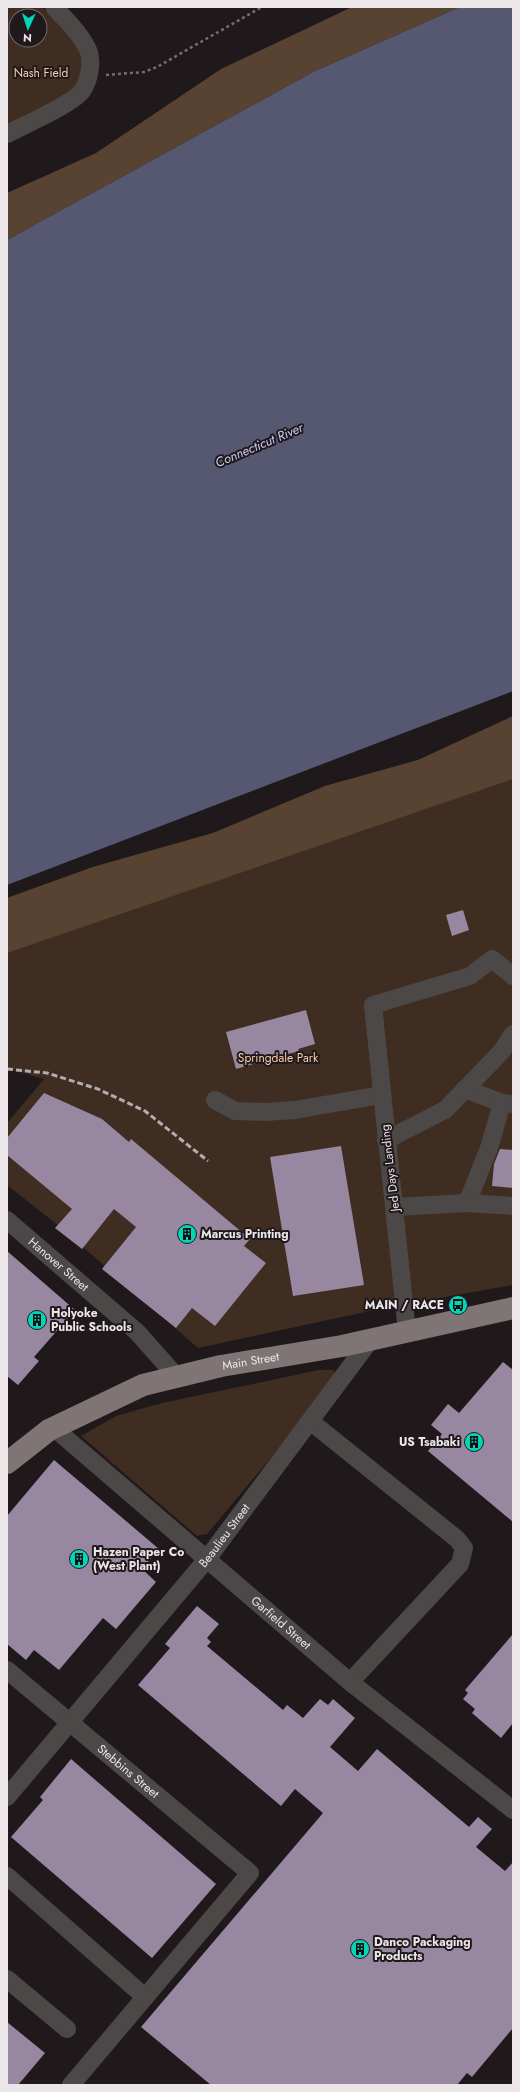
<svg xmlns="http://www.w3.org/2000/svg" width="520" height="2092" font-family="Jost,sans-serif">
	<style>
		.green { fill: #3e2d20; fill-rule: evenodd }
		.forest { fill: #584231 }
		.water { fill: #565871 }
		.building { fill: #9887a0 }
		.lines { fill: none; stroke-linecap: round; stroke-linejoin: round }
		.path { stroke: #736d70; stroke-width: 2.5; stroke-dasharray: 3 3; stroke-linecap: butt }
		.minor { stroke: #4d4848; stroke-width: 18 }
		.major { stroke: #7e7574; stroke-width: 22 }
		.rail { stroke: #b3adb0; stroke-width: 3; stroke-dasharray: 6 3; stroke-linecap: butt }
		.labels { text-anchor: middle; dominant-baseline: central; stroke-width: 4; stroke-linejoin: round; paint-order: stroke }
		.park-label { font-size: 12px; fill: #fbcca9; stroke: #20191c }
		.street-label { font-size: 12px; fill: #ece6e9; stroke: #20191c }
		.poi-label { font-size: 12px; font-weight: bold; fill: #ece6e9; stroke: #20191c; text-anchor: start }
		.water-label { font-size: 13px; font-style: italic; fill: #cacef7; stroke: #20191c }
	</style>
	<rect width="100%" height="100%" fill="#20191c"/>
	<g class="green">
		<path d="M 7,7 L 42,7 C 58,25 83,42 82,68 C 82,76 77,85 74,92 L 7,125 ZM 16,16 L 40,16 L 40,40 L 16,40 Z"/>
		<path d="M 513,716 L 513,1285 L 388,1307 L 198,1348 L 59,1226 L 7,1185 L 7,1123 L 44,1079 L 7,1068 L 7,898 L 93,867 L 213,833 L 325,786 L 418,760 Z"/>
		<path d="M 319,1370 L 333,1370 L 337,1379 L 207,1534 L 197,1536 L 81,1436 L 116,1416 L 162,1403 Z"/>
	</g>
	<g class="forest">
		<path d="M 352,7 L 460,7 L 315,71 L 7,240 L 7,193 L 96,153 L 221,69 Z"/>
		<path d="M 513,716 L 513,779 L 7,953 L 7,898 L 93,867 L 213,833 L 325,786 L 418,760 Z"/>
	</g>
	<path class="water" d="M 460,7 L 513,7 L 513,691 L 7,885 L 7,240 L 315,71 Z"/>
	<g class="building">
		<path d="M 463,910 L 469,930 L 452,936 L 446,915 Z"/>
		<path d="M 306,1010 L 315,1044 L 298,1049 L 299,1051 L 236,1069 L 226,1032 Z"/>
		<path d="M 44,1093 L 102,1119 L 129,1142 L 131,1139 L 250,1239 L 244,1246 L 266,1263 L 215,1326 L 192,1308 L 176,1328 L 102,1269 L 136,1227 L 114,1209 L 82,1249 L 55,1228 L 72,1209 L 7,1155 L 7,1138 Z"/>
		<path d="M 341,1146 L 364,1285 L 293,1296 L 270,1157 Z"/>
		<path d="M 500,1149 L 513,1150 L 513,1188 L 492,1186 L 494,1164 Z"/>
		<path d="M 7,1251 L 75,1310 L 34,1357 L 39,1361 L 18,1385 L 7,1376 Z"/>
		<path d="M 503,1362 L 513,1370 L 513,1522 L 428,1451 L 442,1434 L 431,1425 L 448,1404 L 459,1413 Z"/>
		<path d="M 54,1460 L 159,1549 L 142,1569 L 156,1582 L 116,1629 L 103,1618 L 59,1670 L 34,1650 L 26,1660 L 7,1644 L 7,1516 Z"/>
		<path d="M 197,1606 L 219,1624 L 207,1638 L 211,1642 L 207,1646 L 283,1710 L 287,1705 L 303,1718 L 320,1699 L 328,1705 L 333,1699 L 355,1718 L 330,1747 L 358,1771 L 377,1749 L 469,1827 L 478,1817 L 492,1829 L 476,1847 L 505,1871 L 513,1862 L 513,2028 L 472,2077 L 467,2073 L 457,2085 L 211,2085 L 141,2027 L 323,1813 L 295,1789 L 281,1806 L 138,1685 L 170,1648 L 165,1644 Z"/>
		<path d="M 513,1634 L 513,1723 L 501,1738 L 472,1713 L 475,1709 L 463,1699 L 468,1693 L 465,1690 Z"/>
		<path d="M 71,1759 L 216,1884 L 152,1958 L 11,1837 L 43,1800 L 40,1797 Z"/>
		<path d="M 7,2022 L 45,2053 L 18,2085 L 7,2085 Z"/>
	</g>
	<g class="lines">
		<path class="path" d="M 106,75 L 144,72 L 157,67 L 262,7"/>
		<g class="minor">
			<path d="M 7,134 C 22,126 73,104 82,91 C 89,81 93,62 88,50 C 81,34 66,20 54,7"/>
			<path d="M 465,1089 L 502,1103 L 513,1104"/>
			<path d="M 215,1100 L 235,1111 L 266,1112 L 295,1110 L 381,1095"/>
			<path d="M 386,1140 L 445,1110 L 502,1051 L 513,1034"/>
			<path d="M 467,1203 L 489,1148 L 502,1103"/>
			<path d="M 395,1207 L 467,1203 L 513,1206"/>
			<path id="s1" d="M 7,1220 L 137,1332 L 177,1377"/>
			<path d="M 407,1332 L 373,1005 L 470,976 L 492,959 L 513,976"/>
			<path d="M 310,1421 L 457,1539 L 464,1548 L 460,1564 L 350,1682"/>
			<path id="s2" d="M 54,1428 L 350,1682 L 513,1810"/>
			<path id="s3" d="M 7,1670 L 250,1873 L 71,2085"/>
			<path id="s4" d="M 7,1797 L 207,1559 L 371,1339"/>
			<path d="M 7,1876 L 145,1997"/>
			<path d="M 7,1979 L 67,2029"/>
		</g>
		<path class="major" id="s5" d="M 7,1463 L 49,1430 L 143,1385 L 221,1366 L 342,1346 L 513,1308"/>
		<path class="rail" d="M 7,1069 L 47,1073 L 98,1089 L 145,1111 L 208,1161"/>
	</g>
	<defs>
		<g id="building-disc" transform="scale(1)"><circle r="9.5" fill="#05d5b6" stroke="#20191c"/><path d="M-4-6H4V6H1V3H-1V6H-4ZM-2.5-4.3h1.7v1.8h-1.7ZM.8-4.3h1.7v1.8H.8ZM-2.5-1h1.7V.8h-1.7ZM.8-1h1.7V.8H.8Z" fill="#111"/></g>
		<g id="bus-disc" transform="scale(1)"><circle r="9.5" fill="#05d5b6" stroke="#20191c"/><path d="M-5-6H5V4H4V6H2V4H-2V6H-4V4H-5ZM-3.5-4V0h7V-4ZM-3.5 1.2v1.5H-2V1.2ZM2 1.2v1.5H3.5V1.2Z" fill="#111"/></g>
	</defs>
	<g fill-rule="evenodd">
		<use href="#building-disc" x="187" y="1234"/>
		<use href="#bus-disc" x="458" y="1305"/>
		<use href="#building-disc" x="37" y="1320"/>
		<use href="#building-disc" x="474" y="1442"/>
		<use href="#building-disc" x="79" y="1559"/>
		<use href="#building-disc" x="360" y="1949"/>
	</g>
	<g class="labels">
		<g class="park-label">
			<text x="41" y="73">Nash Field</text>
			<text x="278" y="1058">Springdale Park</text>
		</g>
		<g class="street-label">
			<text transform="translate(390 1168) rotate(-97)">Jed Days Landing</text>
			<text stroke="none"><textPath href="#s1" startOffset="68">Hanover Street</textPath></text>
			<text stroke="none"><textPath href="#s5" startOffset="268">Main Street</textPath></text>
			<text stroke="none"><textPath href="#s4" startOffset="340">Beaulieu Street</textPath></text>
			<text stroke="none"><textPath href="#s2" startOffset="299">Garfield Street</textPath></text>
			<text stroke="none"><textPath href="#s3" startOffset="158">Stebbins Street</textPath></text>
		</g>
		<g class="poi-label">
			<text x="201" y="1234">Marcus Printing</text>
			<text x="444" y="1305" text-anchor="end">MAIN / RACE</text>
			<text x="51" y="1313">Holyoke<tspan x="51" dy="14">Public Schools</tspan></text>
			<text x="460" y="1442" text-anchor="end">US Tsabaki</text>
			<text x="93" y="1552">Hazen Paper Co<tspan x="93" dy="14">(West Plant)</tspan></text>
			<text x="374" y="1942">Danco Packaging<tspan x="374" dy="14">Products</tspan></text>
		</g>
		<g class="water-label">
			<text transform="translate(259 445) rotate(-23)">Connecticut River</text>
		</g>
	</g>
	<rect width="520" height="2092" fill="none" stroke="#ece6e9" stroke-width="16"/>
	<g transform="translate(28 28) rotate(183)"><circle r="19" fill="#20191c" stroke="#726b6e"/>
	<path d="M0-3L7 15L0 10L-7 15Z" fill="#05d5b6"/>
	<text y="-6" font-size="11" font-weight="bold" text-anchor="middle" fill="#ece6e9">N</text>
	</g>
</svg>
